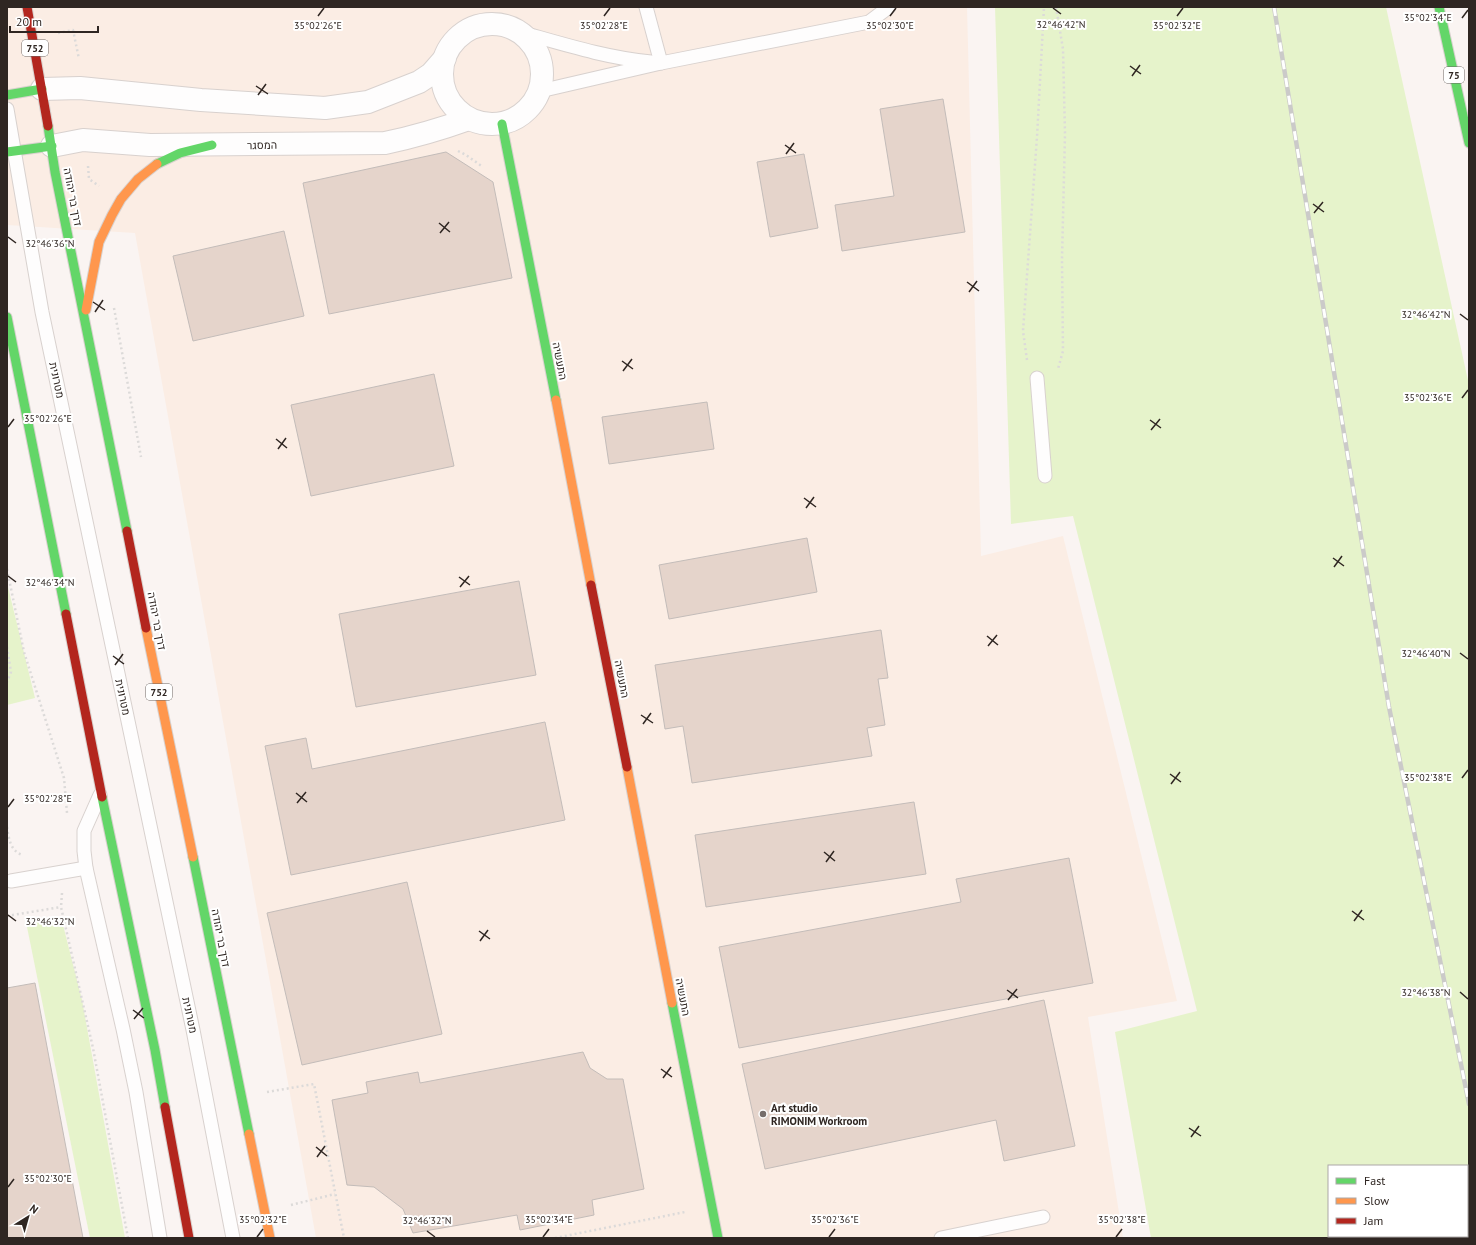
<svg xmlns="http://www.w3.org/2000/svg" width="1476" height="1245" font-family="'PT Sans',Heebo,sans-serif">
	<style>
		.industrial { fill: #fbede4 }
		.green { fill: #e6f3cb; fill-rule: evenodd }
		.building { fill: #e5d4cb; stroke: #c3bcb9 }
		.lines { fill: none; stroke-linecap: round; stroke-linejoin: round }
		.lane-casing { stroke: #d8d1ce; stroke-width: 15 }
		.street-casing { stroke: #d8d1ce; stroke-width: 24 }
		.fast-casing { stroke: #d8d1ce; stroke-width: 11 }
		.slow-casing { stroke: #d8d1ce; stroke-width: 11 }
		.jam-casing { stroke: #d8d1ce; stroke-width: 11 }
		.path { stroke: #dcdad9; stroke-width: 2.5; stroke-dasharray: 2 3; stroke-linecap: butt }
		.lane { stroke: #fefdfd; stroke-width: 13 }
		.street { stroke: #fefdfd; stroke-width: 22 }
		.fast { stroke: #63d668; stroke-width: 9 }
		.slow { stroke: #ff974d; stroke-width: 9 }
		.jam { stroke: #b3261e; stroke-width: 9 }
		.rail-casing { stroke: #cbcac9; stroke-width: 4.5 }
		.rail { stroke: #fff; stroke-width: 3; stroke-dasharray: 9; stroke-linecap: butt }
		.ticks { fill: none; stroke: #2f2622; stroke-width: 1.5 }
		.poi-dot { fill: #766e6b; stroke: #fff; stroke-width: 1.5 }
		.labels { text-anchor: middle; dominant-baseline: central; stroke-width: 4; stroke-linejoin: round; paint-order: stroke }
		.shield { fill: #fff; stroke: #6d6764; stroke-width: 1 }
		.shield-label { font-size: 10px; font-weight: bold; fill: #2f2622 }
		.street-label { font-size: 11px; fill: #2f2622; stroke: #fff }
		.poi-label { font-size: 11px; font-weight: bold; fill: #2f2622; stroke: #fff; text-anchor: start }
		.ticks-label { font-size: 10px; text-anchor: middle; fill: #2f2622; stroke: #fff; stroke-width: 4; stroke-linejoin: round; paint-order: stroke }
	</style>
	<rect width="100%" height="100%" fill="#faf4f2"/>
	<path class="industrial" d="M 7,7 L 967,7 L 981,556 L 1063,536 L 1177,1001 L 1088,1017 L 1123,1238 L 316,1238 L 135,233 L 7,225 Z"/>
	<g class="green">
		<path d="M 995,7 L 1386,7 L 1469,385 L 1469,1238 L 1151,1238 L 1115,1032 L 1197,1011 L 1073,516 L 1011,524 ZM 1329,1166 L 1467,1166 L 1467,1236 L 1329,1236 Z"/>
		<path d="M 7,583 L 35,698 L 7,705 Z"/>
		<path d="M 61,917 L 82,1000 L 125,1238 L 90,1238 L 26,922 Z"/>
	</g>
	<g class="building">
		<path d="M 943,99 L 965,232 L 842,251 L 835,205 L 894,196 L 880,109 Z"/>
		<path d="M 446,152 L 493,182 L 512,278 L 329,314 L 303,183 Z"/>
		<path d="M 804,154 L 818,228 L 770,237 L 757,162 Z"/>
		<path d="M 284,231 L 304,316 L 193,341 L 173,256 Z"/>
		<path d="M 434,374 L 454,466 L 311,496 L 291,405 Z"/>
		<path d="M 707,402 L 714,449 L 609,464 L 602,417 Z"/>
		<path d="M 807,538 L 817,592 L 669,619 L 659,565 Z"/>
		<path d="M 519,581 L 536,675 L 356,707 L 339,614 Z"/>
		<path d="M 881,630 L 888,678 L 878,679 L 885,725 L 867,728 L 872,756 L 692,783 L 683,726 L 665,729 L 655,665 Z"/>
		<path d="M 545,722 L 565,820 L 291,875 L 265,746 L 306,738 L 312,769 Z"/>
		<path d="M 914,802 L 926,874 L 706,907 L 695,835 Z"/>
		<path d="M 1069,858 L 1093,983 L 739,1048 L 719,947 L 961,902 L 956,879 Z"/>
		<path d="M 407,882 L 442,1034 L 302,1065 L 267,913 Z"/>
		<path d="M 35,983 L 83,1238 L 7,1238 L 7,988 Z"/>
		<path d="M 1044,1000 L 1075,1146 L 1004,1161 L 996,1120 L 765,1169 L 742,1064 Z"/>
		<path d="M 583,1052 L 590,1068 L 607,1079 L 623,1079 L 644,1189 L 592,1200 L 594,1215 L 520,1230 L 517,1215 L 413,1233 L 403,1209 L 374,1187 L 347,1185 L 332,1100 L 368,1093 L 366,1082 L 418,1072 L 420,1083 Z"/>
	</g>
	<g class="lines">
		<g class="lane-casing">
			<g id="lane">
				<path d="M 646,7 L 661,63"/>
				<path d="M 520,32 C 563,44 607,58 651,62"/>
				<path d="M 540,91 L 661,63 L 869,22 L 889,7"/>
				<path d="M 7,109 L 42,312 L 193,1030 L 233,1238"/>
				<path d="M 1037,378 L 1045,476"/>
				<path d="M 100,795 L 84,831 L 84,851 L 86,868 L 123,1029 L 136,1092 L 160,1238"/>
				<path d="M 11,881 L 86,868"/>
				<path d="M 941,1238 L 1043,1217"/>
			</g>
		</g>
		<g class="street-casing">
			<g id="street">
				<circle cx="492" cy="74" r="50"/>
				<path d="M 42,89 L 80,88 L 201,100 L 325,108 L 368,102 L 419,82 L 431,74 L 445,58"/>
				<path d="M 52,146 L 83,140 L 150,145 L 385,143 C 414,137 441,129 469,119"/>
			</g>
		</g>
		<g class="fast-casing">
			<g id="fast">
				<path d="M 1439,7 L 1469,143"/>
				<path d="M 7,95 L 42,89"/>
				<path d="M 502,124 L 556,400"/>
				<path d="M 48,126 L 55,172 L 127,531"/>
				<path d="M 7,152 L 52,146"/>
				<path d="M 157,164 L 180,153 L 212,145"/>
				<path d="M 7,317 L 66,614"/>
				<path d="M 102,797 L 155,1050 L 165,1107"/>
				<path d="M 193,857 L 249,1134"/>
				<path d="M 672,1003 L 718,1238"/>
			</g>
		</g>
		<g class="slow-casing">
			<g id="slow">
				<path d="M 86,310 L 99,242 L 112,215 L 121,199 L 138,179 L 157,164"/>
				<path d="M 556,400 L 591,585"/>
				<path d="M 146,628 L 193,857"/>
				<path d="M 627,767 L 672,1003"/>
				<path d="M 249,1134 L 270,1238"/>
			</g>
		</g>
		<g class="jam-casing">
			<g id="jam">
				<path d="M 27,7 L 48,126"/>
				<path d="M 127,531 L 146,628"/>
				<path d="M 591,585 L 627,767"/>
				<path d="M 66,614 L 102,797"/>
				<path d="M 165,1107 L 189,1238"/>
			</g>
		</g>
		<g class="path">
			<path d="M 1056,7 L 1063,49 L 1065,134 L 1062,259 L 1063,351 L 1058,369"/>
			<path d="M 58,33 L 73,30 L 79,59"/>
			<path d="M 458,151 L 466,155 L 483,167"/>
			<path d="M 88,166 L 89,179 L 99,186"/>
			<path d="M 114,308 L 141,457"/>
			<path d="M 1027,360 L 1023,331 L 1037,137 L 1044,7"/>
			<path d="M 7,569 L 24,652 L 64,778 L 67,813"/>
			<path d="M 7,647 L 11,672 L 7,682"/>
			<path d="M 7,827 C 9,839 10,850 22,855"/>
			<path d="M 62,893 L 61,907 L 93,1048 L 128,1238"/>
			<path d="M 7,916 L 61,907"/>
			<path d="M 267,1092 L 314,1084 L 344,1238"/>
			<path d="M 291,1205 L 335,1194"/>
			<path d="M 555,1238 L 685,1212"/>
		</g>
		<use href="#lane" class="lane"/>
		<use href="#street" class="street"/>
		<use href="#fast" class="fast"/>
		<use href="#slow" class="slow"/>
		<use href="#jam" class="jam"/>
		<g class="rail-casing">
			<path id="rail" d="M 1274,7 L 1389,707 L 1469,1104"/>
		</g>
		<use href="#rail" class="rail"/>
	</g>
	<path class="ticks" d="M 1053,8 L 1061,14M 318,16 L 324,8M 604,16 L 610,8M 890,16 L 896,8M 1177,16 L 1183,8M 1462,18 L 1468,10M 1130,66 L 1141,74M 1132,76 L 1140,65M 256,86 L 268,94M 258,95 L 266,84M 785,145 L 796,153M 786,154 L 794,143M 1313,204 L 1324,212M 1314,213 L 1323,202M 439,223 L 450,232M 440,233 L 449,222M 8,237 L 16,243M 967,282 L 979,291M 969,292 L 977,281M 93,302 L 105,310M 95,312 L 103,300M 1460,314 L 1468,320M 622,361 L 633,369M 623,371 L 632,359M 1462,398 L 1468,390M 1150,420 L 1161,428M 8,427 L 14,419M 1151,430 L 1160,419M 276,439 L 287,448M 278,449 L 286,438M 804,498 L 816,507M 806,508 L 814,497M 1333,558 L 1344,566M 1334,567 L 1342,556M 8,576 L 16,582M 459,577 L 470,585M 460,587 L 469,576M 987,636 L 998,645M 988,646 L 997,635M 1460,653 L 1468,659M 113,656 L 124,664M 115,665 L 123,654M 641,715 L 653,723M 643,724 L 651,713M 1170,774 L 1181,782M 1462,778 L 1468,770M 1171,784 L 1180,772M 296,793 L 307,802M 297,803 L 306,792M 8,807 L 14,799M 824,852 L 835,861M 826,862 L 834,851M 1352,911 L 1364,920M 8,915 L 16,921M 1354,921 L 1362,910M 479,931 L 490,939M 480,941 L 488,930M 1007,990 L 1018,998M 1460,992 L 1468,999M 1008,1000 L 1017,989M 133,1010 L 144,1018M 134,1019 L 143,1008M 661,1069 L 672,1077M 663,1078 L 671,1067M 1189,1128 L 1201,1136M 1191,1137 L 1199,1126M 316,1147 L 327,1156M 317,1157 L 325,1146M 8,1187 L 14,1179M 427,1231 L 435,1237M 257,1237 L 263,1229M 543,1237 L 549,1229M 829,1237 L 835,1229M 1116,1237 L 1122,1229"/>
	<circle class="poi-dot" cx="763" cy="1114" r="4"/>
	<g class="labels">
		<g class="shield">
			<rect x="22" y="40" width="26" height="16" rx="3"/>
			<rect x="1444" y="67" width="20" height="16" rx="3"/>
			<rect x="146" y="684" width="26" height="16" rx="3"/>
		</g>
		<g class="shield-label">
			<text x="35" y="48">752</text>
			<text x="1454" y="75">75</text>
			<text x="159" y="692">752</text>
		</g>
		<g class="street-label">
			<text transform="translate(262 145) rotate(-1)">המסגר</text>
			<text transform="translate(73 197) rotate(79)">דרך בר יהודה</text>
			<text transform="translate(560 361) rotate(79)">התעשיה</text>
			<text transform="translate(57 380) rotate(78)">מטרונית</text>
			<text transform="translate(157 621) rotate(79)">דרך בר יהודה</text>
			<text transform="translate(622 679) rotate(79)">התעשיה</text>
			<text transform="translate(123 697) rotate(78)">מטרונית</text>
			<text transform="translate(221 938) rotate(79)">דרך בר יהודה</text>
			<text transform="translate(683 997) rotate(79)">התעשיה</text>
			<text transform="translate(190 1015) rotate(78)">מטרונית</text>
		</g>
		<g class="poi-label">
			<text x="771" y="1108">Art studio<tspan x="771" dy="13">RIMONIM Workroom</tspan></text>
		</g>
	</g>
	<g class="ticks-label">
		<text x="1428" y="21">35°02'34"E</text>
		<text x="1061" y="28">32°46'42"N</text>
		<text x="318" y="29">35°02'26"E</text>
		<text x="604" y="29">35°02'28"E</text>
		<text x="890" y="29">35°02'30"E</text>
		<text x="1177" y="29">35°02'32"E</text>
		<text x="50" y="247">32°46'36"N</text>
		<text x="1426" y="318">32°46'42"N</text>
		<text x="1428" y="401">35°02'36"E</text>
		<text x="48" y="422">35°02'26"E</text>
		<text x="50" y="586">32°46'34"N</text>
		<text x="1426" y="657">32°46'40"N</text>
		<text x="1428" y="781">35°02'38"E</text>
		<text x="48" y="802">35°02'28"E</text>
		<text x="50" y="925">32°46'32"N</text>
		<text x="1426" y="996">32°46'38"N</text>
		<text x="48" y="1182">35°02'30"E</text>
		<text x="263" y="1223">35°02'32"E</text>
		<text x="549" y="1223">35°02'34"E</text>
		<text x="835" y="1223">35°02'36"E</text>
		<text x="1122" y="1223">35°02'38"E</text>
		<text x="427" y="1224">32°46'32"N</text>
	</g>
	<rect width="1476" height="1245" fill="none" stroke="#2f2622" stroke-width="16"/>
	<rect x="1328" y="1165" width="140" height="72" fill="#ffffff" stroke="#aca8a7"/>
	<rect x="1336" y="1178" width="20" height="6" fill="#63d668" stroke="#aca8a7"/>
	<text x="1364" y="1185" font-size="12" fill="#2f2622">Fast</text>
	<rect x="1336" y="1198" width="20" height="6" fill="#ff974d" stroke="#aca8a7"/>
	<text x="1364" y="1205" font-size="12" fill="#2f2622">Slow</text>
	<rect x="1336" y="1218" width="20" height="6" fill="#b3261e" stroke="#aca8a7"/>
	<text x="1364" y="1225" font-size="12" fill="#2f2622">Jam</text>
	<g transform="translate(28 1217) rotate(37)" stroke="#ffffff" stroke-width="3" paint-order="stroke">
	<path d="M0-3L7 15L0 10L-7 15Z" fill="#2f2622"/>
	<text y="-6" font-size="11" font-weight="bold" text-anchor="middle" fill="#2f2622">N</text>
	</g>
	<path d="M10 26v6h88v-6" fill="none" stroke="#2f2622" stroke-width="2"/>
	<text x="16" y="26" font-size="12" fill="#2f2622" stroke="#ffffff" stroke-width="3" paint-order="stroke">20 m</text>
</svg>
